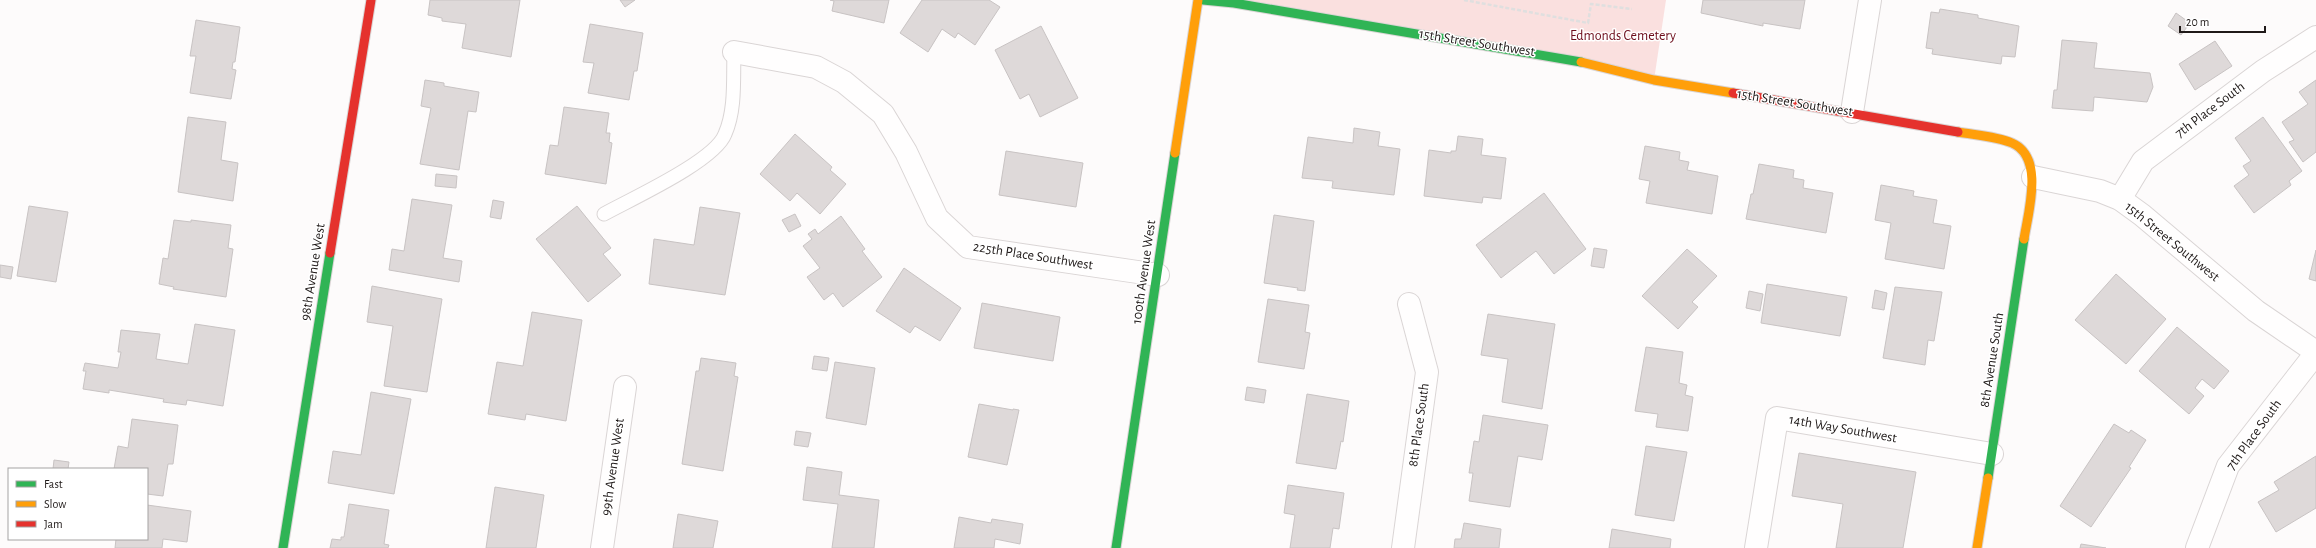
<svg xmlns="http://www.w3.org/2000/svg" width="2316" height="548" font-family="'Alegreya Sans',sans-serif">
	<style>
		.green { fill: #fae0df }
		.building { fill: #ded9d9; stroke: #c8c3c3 }
		.lines { fill: none; stroke-linecap: round; stroke-linejoin: round }
		.lane-casing { stroke: #dad5d5; stroke-width: 15 }
		.street-casing { stroke: #dad5d5; stroke-width: 24 }
		.fast-casing { stroke: #dad5d5; stroke-width: 11 }
		.slow-casing { stroke: #dad5d5; stroke-width: 11 }
		.jam-casing { stroke: #dad5d5; stroke-width: 11 }
		.path { stroke: #dfdfdf; stroke-width: 2.5; stroke-dasharray: 4 2; stroke-linecap: butt }
		.lane { stroke: #fffefe; stroke-width: 13 }
		.street { stroke: #fffefe; stroke-width: 22 }
		.fast { stroke: #30b455; stroke-width: 9 }
		.slow { stroke: #ff9f0a; stroke-width: 9 }
		.jam { stroke: #e5322d; stroke-width: 9 }
		.labels { text-anchor: middle; dominant-baseline: central; stroke-width: 3; stroke-linejoin: round; paint-order: stroke }
		.park-label { font-size: 14px; fill: #6d0d1b; stroke: #fff }
		.street-label { font-size: 14px; fill: #1f1918; stroke: #fff }
	</style>
	<rect width="100%" height="100%" fill="#fdfbfb"/>
	<path class="green" d="M 1203,0 L 1666,0 L 1654,80 Z"/>
	<g class="building">
		<path d="M 430,0 L 520,0 L 511,57 L 462,48 L 466,24 L 442,21 L 442,18 L 428,15 Z"/>
		<path d="M 620,0 L 635,0 L 625,7 Z"/>
		<path d="M 830,0 L 889,0 L 884,23 L 832,11 L 834,1 Z"/>
		<path d="M 922,0 L 989,0 L 1000,7 L 975,45 L 958,33 L 955,38 L 942,29 L 928,52 L 900,33 Z"/>
		<path d="M 1703,0 L 1805,0 L 1800,29 L 1763,23 L 1763,26 L 1701,13 Z"/>
		<path d="M 1940,9 L 1978,15 L 1978,18 L 2019,26 L 2015,57 L 2002,56 L 2001,64 L 1932,54 L 1933,49 L 1926,48 L 1931,12 L 1939,13 Z"/>
		<path d="M 2176,13 L 2190,23 L 2181,35 L 2168,26 Z"/>
		<path d="M 196,20 L 240,27 L 235,62 L 233,62 L 232,69 L 236,70 L 231,99 L 190,93 L 196,56 L 190,56 Z"/>
		<path d="M 590,24 L 643,33 L 637,71 L 634,71 L 629,100 L 588,93 L 594,63 L 583,62 Z"/>
		<path d="M 1041,26 L 1078,98 L 1040,117 L 1029,94 L 1020,99 L 995,50 Z"/>
		<path d="M 2062,40 L 2097,43 L 2094,68 L 2150,73 L 2153,87 L 2147,102 L 2094,97 L 2093,111 L 2052,108 L 2054,90 L 2057,90 Z"/>
		<path d="M 2215,41 L 2232,66 L 2195,90 L 2179,64 Z"/>
		<path d="M 425,80 L 444,83 L 444,86 L 479,92 L 476,112 L 468,111 L 459,170 L 420,164 L 431,108 L 421,106 Z"/>
		<path d="M 2316,80 L 2316,152 L 2303,162 L 2289,142 L 2294,140 L 2282,122 L 2308,104 L 2299,92 Z"/>
		<path d="M 564,107 L 609,113 L 606,133 L 610,133 L 609,142 L 612,143 L 606,184 L 545,174 L 550,145 L 558,146 Z"/>
		<path d="M 188,117 L 226,122 L 221,160 L 238,163 L 233,201 L 178,192 Z"/>
		<path d="M 2263,117 L 2302,171 L 2289,181 L 2291,185 L 2254,213 L 2234,186 L 2249,175 L 2243,166 L 2251,161 L 2235,138 Z"/>
		<path d="M 1354,128 L 1380,132 L 1378,146 L 1400,149 L 1394,195 L 1332,188 L 1333,181 L 1302,178 L 1308,137 L 1353,143 Z"/>
		<path d="M 795,134 L 832,167 L 830,170 L 846,184 L 820,214 L 797,193 L 790,201 L 760,174 Z"/>
		<path d="M 1458,136 L 1483,139 L 1481,155 L 1506,158 L 1501,199 L 1483,197 L 1482,203 L 1424,196 L 1429,150 L 1451,153 L 1451,151 L 1456,151 Z"/>
		<path d="M 1645,146 L 1680,152 L 1679,160 L 1689,162 L 1687,170 L 1718,176 L 1712,214 L 1646,203 L 1650,181 L 1639,179 Z"/>
		<path d="M 1006,151 L 1083,163 L 1076,207 L 999,195 Z"/>
		<path d="M 1759,164 L 1794,170 L 1793,178 L 1804,180 L 1803,188 L 1833,193 L 1826,233 L 1746,219 L 1751,194 L 1753,194 Z"/>
		<path d="M 436,174 L 457,176 L 456,188 L 435,186 Z"/>
		<path d="M 1881,185 L 1914,191 L 1913,196 L 1937,200 L 1933,223 L 1951,226 L 1944,269 L 1885,259 L 1891,223 L 1875,220 Z"/>
		<path d="M 1544,193 L 1586,249 L 1554,274 L 1536,251 L 1501,278 L 1476,245 Z"/>
		<path d="M 412,199 L 452,205 L 443,258 L 462,261 L 459,282 L 389,270 L 392,249 L 404,251 Z"/>
		<path d="M 493,200 L 504,202 L 501,219 L 490,217 Z"/>
		<path d="M 29,206 L 68,212 L 56,282 L 17,276 Z"/>
		<path d="M 577,206 L 611,248 L 603,254 L 621,275 L 588,302 L 536,239 Z"/>
		<path d="M 700,207 L 740,213 L 725,295 L 649,284 L 654,239 L 694,245 Z"/>
		<path d="M 795,214 L 801,226 L 789,232 L 782,220 Z"/>
		<path d="M 1274,215 L 1314,221 L 1305,291 L 1297,290 L 1298,288 L 1264,283 Z"/>
		<path d="M 841,216 L 865,249 L 862,251 L 882,277 L 843,307 L 833,293 L 824,300 L 807,277 L 820,268 L 803,246 L 812,239 L 808,234 L 815,229 L 818,234 Z"/>
		<path d="M 174,220 L 191,222 L 191,220 L 231,225 L 228,248 L 233,249 L 226,297 L 173,289 L 174,287 L 159,284 L 163,258 L 168,259 Z"/>
		<path d="M 1594,248 L 1607,250 L 1604,268 L 1591,266 Z"/>
		<path d="M 1687,249 L 1717,276 L 1692,302 L 1698,307 L 1678,329 L 1642,296 Z"/>
		<path d="M 2316,250 L 2316,281 L 2309,279 Z"/>
		<path d="M 0,265 L 13,267 L 11,279 L 0,277 Z"/>
		<path d="M 904,268 L 961,308 L 940,341 L 915,326 L 910,333 L 876,311 Z"/>
		<path d="M 2116,274 L 2166,319 L 2126,364 L 2075,320 Z"/>
		<path d="M 1767,284 L 1847,297 L 1840,336 L 1761,323 Z"/>
		<path d="M 372,286 L 442,299 L 427,392 L 384,386 L 393,326 L 367,322 Z"/>
		<path d="M 1895,287 L 1942,292 L 1934,341 L 1928,340 L 1925,365 L 1883,358 Z"/>
		<path d="M 1875,290 L 1887,293 L 1884,310 L 1872,308 Z"/>
		<path d="M 1749,291 L 1763,294 L 1760,311 L 1746,308 Z"/>
		<path d="M 1268,299 L 1309,305 L 1305,332 L 1310,333 L 1304,369 L 1258,362 Z"/>
		<path d="M 982,303 L 1060,317 L 1053,361 L 974,348 Z"/>
		<path d="M 532,312 L 582,320 L 566,421 L 526,414 L 525,420 L 488,414 L 497,362 L 523,366 Z"/>
		<path d="M 1488,314 L 1555,324 L 1542,409 L 1502,402 L 1508,359 L 1481,355 Z"/>
		<path d="M 195,324 L 235,330 L 223,406 L 187,400 L 186,405 L 163,402 L 164,399 L 109,390 L 109,393 L 83,389 L 86,371 L 83,371 L 85,363 L 118,368 L 121,352 L 118,352 L 121,330 L 160,334 L 156,359 L 188,364 Z"/>
		<path d="M 2177,327 L 2229,371 L 2214,389 L 2202,379 L 2195,388 L 2204,396 L 2189,414 L 2139,371 Z"/>
		<path d="M 1646,347 L 1683,352 L 1679,383 L 1687,385 L 1685,395 L 1693,397 L 1688,431 L 1656,427 L 1658,414 L 1635,411 Z"/>
		<path d="M 814,356 L 829,358 L 827,371 L 812,369 Z"/>
		<path d="M 701,358 L 736,363 L 734,376 L 738,377 L 723,471 L 682,464 L 696,371 L 699,371 Z"/>
		<path d="M 835,362 L 875,368 L 866,425 L 826,418 Z"/>
		<path d="M 1247,387 L 1266,390 L 1264,403 L 1245,400 Z"/>
		<path d="M 371,392 L 411,399 L 394,494 L 328,483 L 333,451 L 361,455 Z"/>
		<path d="M 1307,394 L 1349,401 L 1343,442 L 1341,441 L 1336,469 L 1296,463 Z"/>
		<path d="M 979,404 L 1013,410 L 1013,409 L 1019,410 L 1007,465 L 968,457 Z"/>
		<path d="M 1483,415 L 1548,425 L 1542,460 L 1518,456 L 1510,507 L 1469,501 L 1473,473 L 1469,473 L 1474,441 L 1479,442 Z"/>
		<path d="M 132,419 L 178,425 L 173,464 L 168,464 L 163,496 L 147,494 L 147,469 L 114,469 L 118,446 L 128,448 Z"/>
		<path d="M 2114,424 L 2129,433 L 2131,430 L 2146,440 L 2129,467 L 2131,468 L 2091,527 L 2060,506 Z"/>
		<path d="M 796,431 L 811,433 L 808,447 L 794,445 Z"/>
		<path d="M 1646,446 L 1687,452 L 1674,521 L 1635,515 Z"/>
		<path d="M 1799,453 L 1916,472 L 1903,548 L 1836,548 L 1843,504 L 1792,496 Z"/>
		<path d="M 2316,456 L 2316,508 L 2276,532 L 2258,502 L 2279,490 L 2274,482 Z"/>
		<path d="M 54,460 L 69,462 L 68,469 L 53,469 Z"/>
		<path d="M 807,467 L 842,472 L 839,495 L 879,500 L 874,548 L 832,548 L 838,504 L 803,500 Z"/>
		<path d="M 1288,485 L 1344,493 L 1339,529 L 1333,528 L 1330,548 L 1290,548 L 1295,515 L 1284,513 Z"/>
		<path d="M 495,487 L 544,495 L 536,548 L 486,548 Z"/>
		<path d="M 349,504 L 389,510 L 384,544 L 389,545 L 388,548 L 330,548 L 332,539 L 341,540 L 341,537 L 344,537 Z"/>
		<path d="M 147,505 L 191,511 L 187,542 L 163,539 L 162,548 L 115,548 L 116,539 L 147,539 Z"/>
		<path d="M 678,514 L 718,521 L 713,548 L 673,548 Z"/>
		<path d="M 959,517 L 991,523 L 992,519 L 1023,524 L 1020,544 L 995,539 L 994,548 L 954,548 Z"/>
		<path d="M 1464,523 L 1501,529 L 1499,548 L 1454,548 L 1455,539 L 1461,539 Z"/>
		<path d="M 1612,529 L 1671,539 L 1670,548 L 1609,548 Z"/>
		<path d="M 2081,544 L 2106,548 L 2080,548 Z"/>
	</g>
	<g class="lines">
		<g class="lane-casing">
			<path id="lane" d="M 604,214 C 631,199 715,161 725,134 C 736,109 733,78 734,52"/>
		</g>
		<g class="street-casing">
			<g id="street">
				<path d="M 734,52 L 816,67 L 844,82 L 883,114 L 906,152 L 937,218 L 968,247 L 1158,275"/>
				<path d="M 1852,112 L 1870,0"/>
				<path d="M 2033,177 L 2100,191 L 2120,199 L 2142,215 L 2256,311 L 2316,352"/>
				<path d="M 2120,199 L 2143,161 L 2263,71 L 2316,37"/>
				<path d="M 602,548 L 625,387"/>
				<path d="M 1403,548 L 1427,372 L 1409,304"/>
				<path d="M 1756,548 L 1777,418 L 1992,454"/>
				<path d="M 2197,548 L 2228,466 L 2316,353"/>
			</g>
		</g>
		<g class="fast-casing">
			<g id="fast">
				<path d="M 1203,0 L 1234,3 L 1581,62"/>
				<path d="M 1988,478 L 2024,239"/>
				<path d="M 283,548 L 330,253"/>
				<path d="M 1116,548 L 1175,153"/>
			</g>
		</g>
		<g class="slow-casing">
			<g id="slow">
				<path d="M 1581,62 L 1654,80 L 1733,93"/>
				<path d="M 1958,132 C 1975,135 1996,136 2012,143 C 2045,157 2028,213 2024,239"/>
				<path d="M 1175,153 L 1198,0"/>
				<path d="M 1977,548 L 1988,478"/>
			</g>
		</g>
		<g class="jam-casing">
			<g id="jam">
				<path d="M 1733,93 L 1958,132"/>
				<path d="M 330,253 L 371,0"/>
			</g>
		</g>
		<path class="path" d="M 1464,0 L 1588,23 L 1591,4 L 1632,9"/>
		<use href="#lane" class="lane"/>
		<use href="#street" class="street"/>
		<use href="#fast" class="fast"/>
		<use href="#slow" class="slow"/>
		<use href="#jam" class="jam"/>
	</g>
	<g class="labels">
		<g class="park-label">
			<text x="1623" y="36">Edmonds Cemetery</text>
		</g>
		<g class="street-label">
			<text transform="translate(1477 43) rotate(9)">15th Street Southwest</text>
			<text transform="translate(1795 103) rotate(9)">15th Street Southwest</text>
			<text transform="translate(2210 110) rotate(-37)">7th Place South</text>
			<text transform="translate(2172 242) rotate(39)">15th Street Southwest</text>
			<text transform="translate(1033 256) rotate(9)">225th Place Southwest</text>
			<text transform="translate(313 272) rotate(-81)">98th Avenue West</text>
			<text transform="translate(1144 272) rotate(-82)">100th Avenue West</text>
			<text transform="translate(1992 360) rotate(-81)">8th Avenue South</text>
			<text transform="translate(1419 425) rotate(-82)">8th Place South</text>
			<text transform="translate(1843 429) rotate(10)">14th Way Southwest</text>
			<text transform="translate(2254 435) rotate(-54)">7th Place South</text>
			<text transform="translate(613 467) rotate(-82)">99th Avenue West</text>
		</g>
	</g>
	<rect x="8" y="468" width="140" height="72" fill="#ffffff" stroke="#a5a3a3"/>
	<rect x="16" y="481" width="20" height="6" fill="#30b455" stroke="#a5a3a3"/>
	<text x="44" y="488" font-size="12" fill="#1f1918">Fast</text>
	<rect x="16" y="501" width="20" height="6" fill="#ff9f0a" stroke="#a5a3a3"/>
	<text x="44" y="508" font-size="12" fill="#1f1918">Slow</text>
	<rect x="16" y="521" width="20" height="6" fill="#e5322d" stroke="#a5a3a3"/>
	<text x="44" y="528" font-size="12" fill="#1f1918">Jam</text>
	<path d="M2180 26v6h85v-6" fill="none" stroke="#1f1918" stroke-width="2"/>
	<text x="2186" y="26" font-size="12" fill="#1f1918" stroke="#ffffff" stroke-width="3" paint-order="stroke">20 m</text>
</svg>
